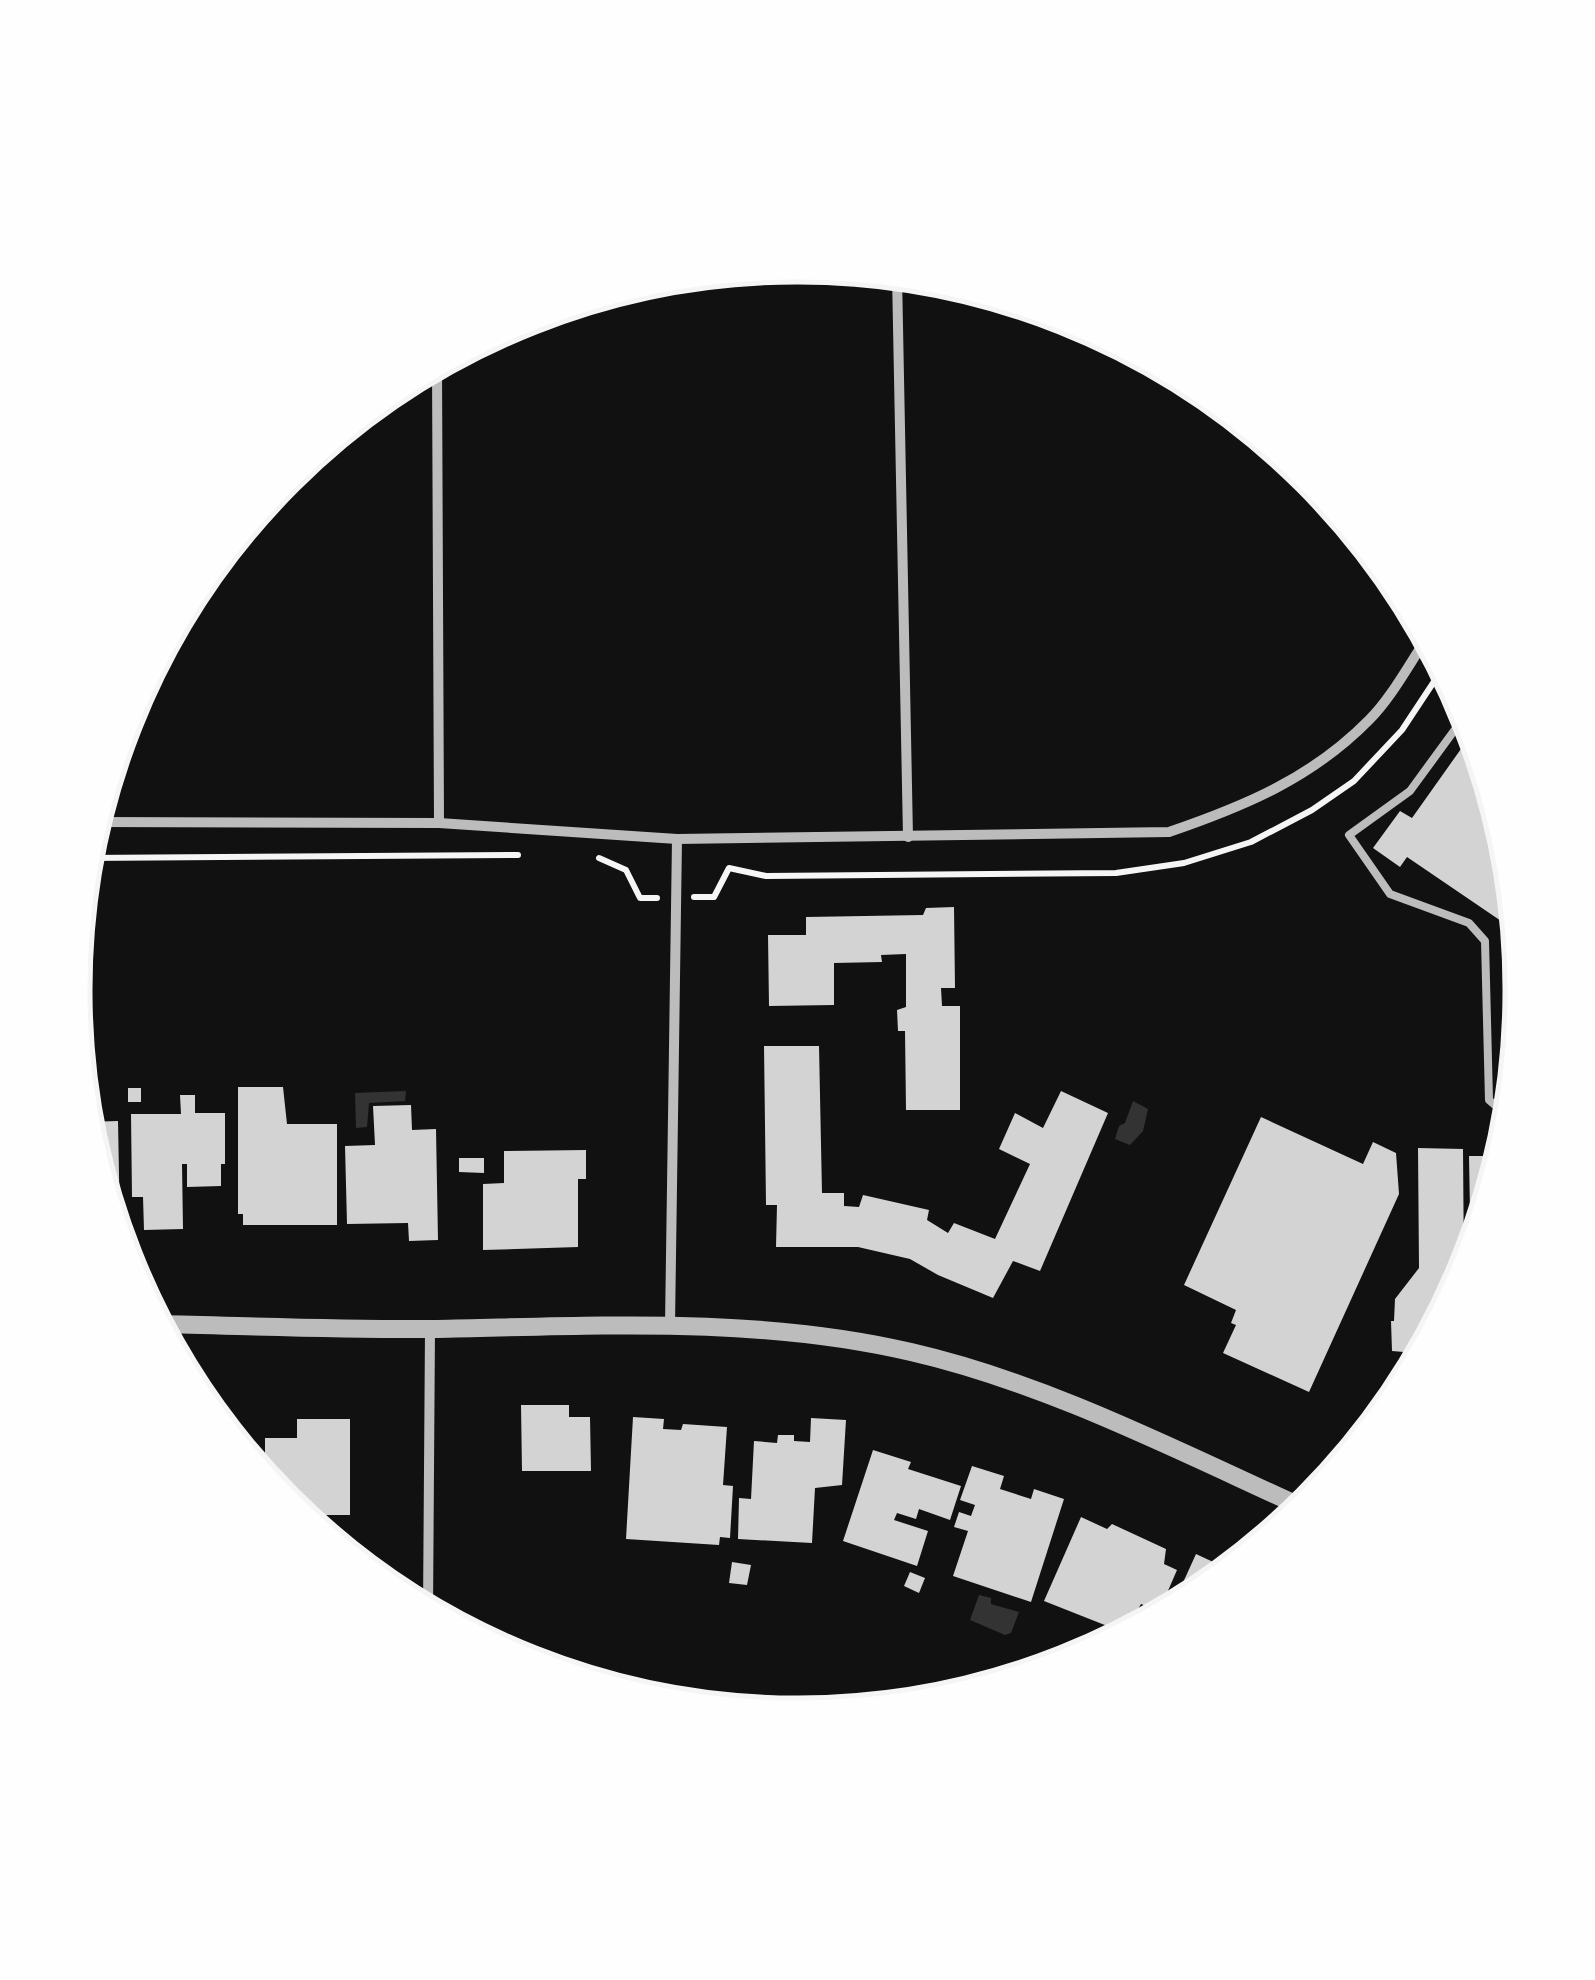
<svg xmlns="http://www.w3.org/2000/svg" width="1595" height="1980" font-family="Figtree,sans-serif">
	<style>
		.water { fill: #333 }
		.building { fill: #d3d3d3 }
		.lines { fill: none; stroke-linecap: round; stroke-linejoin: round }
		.path { stroke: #f5f5f5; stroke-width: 6 }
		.service { stroke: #bcbcbc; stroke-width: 8 }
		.minor { stroke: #bcbcbc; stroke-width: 10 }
		.tertiary { stroke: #bcbcbc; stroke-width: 18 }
		.rim { fill: none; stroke: #f5f5f5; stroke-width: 5 }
	</style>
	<rect width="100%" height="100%" fill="#111"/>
	<g class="water">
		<path d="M 406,1091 L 405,1101 L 369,1103 L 367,1127 L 356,1128 L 355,1093 Z"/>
		<path d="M 1133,1101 L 1148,1109 L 1143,1131 L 1130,1145 L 1115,1139 L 1119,1126 L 1125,1123 Z"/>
		<path d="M 979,1595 L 991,1598 L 991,1604 L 1019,1612 L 1011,1633 L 1005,1635 L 970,1620 Z"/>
	</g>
	<g class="building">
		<path d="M 1473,732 L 1509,849 L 1522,991 L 1511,1102 L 1505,1095 L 1504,923 L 1407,857 L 1400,867 L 1373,848 L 1400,811 L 1412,818 Z"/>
		<path d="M 954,907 L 955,988 L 941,988 L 942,1006 L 960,1006 L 960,1110 L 906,1110 L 905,1031 L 898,1031 L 897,1010 L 906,1007 L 906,954 L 881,955 L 882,962 L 834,963 L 834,1005 L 769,1006 L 768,935 L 806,935 L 806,917 L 923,915 L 926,908 Z"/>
		<path d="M 764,1046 L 819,1046 L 822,1193 L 844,1193 L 844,1206 L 859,1207 L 863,1195 L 929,1210 L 927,1220 L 948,1233 L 954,1223 L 995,1239 L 1030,1164 L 999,1149 L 1015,1113 L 1043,1128 L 1061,1091 L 1108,1113 L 1040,1271 L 1013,1261 L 993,1298 L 938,1275 L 910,1259 L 858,1247 L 776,1247 L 777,1205 L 766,1205 Z"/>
		<path d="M 238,1087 L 283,1087 L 287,1124 L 337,1124 L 337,1225 L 243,1225 L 243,1214 L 238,1214 Z"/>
		<rect x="128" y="1088" width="13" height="14"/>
		<path d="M 180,1095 L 195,1095 L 195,1113 L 225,1113 L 225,1164 L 221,1164 L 221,1186 L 187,1187 L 187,1164 L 182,1164 L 183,1229 L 144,1230 L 143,1197 L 132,1197 L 131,1114 L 181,1114 Z"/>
		<path d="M 411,1105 L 412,1130 L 436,1129 L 438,1240 L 409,1241 L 408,1223 L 347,1224 L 345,1146 L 375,1145 L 373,1106 Z"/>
		<path d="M 1261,1117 L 1363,1164 L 1373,1142 L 1396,1153 L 1399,1194 L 1309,1392 L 1223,1353 L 1236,1325 L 1231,1323 L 1236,1310 L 1184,1285 Z"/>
		<path d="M 118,1121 L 120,1228 L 116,1228 L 85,1122 Z"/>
		<path d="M 1418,1148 L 1463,1149 L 1464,1273 L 1404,1385 L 1404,1352 L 1392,1351 L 1391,1321 L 1394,1321 L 1395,1299 L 1419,1268 Z"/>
		<path d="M 586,1150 L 586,1179 L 578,1179 L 578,1247 L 483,1250 L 483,1184 L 504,1183 L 504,1151 Z"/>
		<path d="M 1469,1156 L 1497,1156 L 1497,1169 L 1484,1212 L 1470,1212 Z"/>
		<path d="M 459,1158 L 484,1158 L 484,1173 L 459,1172 Z"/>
		<path d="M 521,1405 L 569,1405 L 569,1417 L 590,1417 L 591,1471 L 522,1471 Z"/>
		<path d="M 633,1417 L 664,1419 L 663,1429 L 681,1430 L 683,1424 L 727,1427 L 723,1485 L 733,1486 L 730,1538 L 720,1537 L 719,1545 L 626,1539 Z"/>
		<path d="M 811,1418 L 846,1420 L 842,1485 L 815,1488 L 812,1543 L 738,1539 L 739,1498 L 751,1499 L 754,1441 L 777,1443 L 778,1435 L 794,1435 L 794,1441 L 810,1442 Z"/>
		<path d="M 297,1419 L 350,1419 L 350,1515 L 300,1515 L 284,1502 L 258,1470 L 258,1464 L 265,1465 L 265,1438 L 297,1438 Z"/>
		<path d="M 873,1450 L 911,1462 L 908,1469 L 961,1486 L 950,1520 L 919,1509 L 916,1519 L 897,1513 L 894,1520 L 928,1531 L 917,1566 L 843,1541 Z"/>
		<path d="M 972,1466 L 1004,1476 L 1000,1489 L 1031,1499 L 1034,1489 L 1064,1499 L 1031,1602 L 953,1576 L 968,1531 L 954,1527 L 959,1512 L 971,1516 L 975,1505 L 960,1500 Z"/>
		<path d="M 1081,1517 L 1107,1529 L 1112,1524 L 1166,1549 L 1164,1564 L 1177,1570 L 1161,1607 L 1149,1602 L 1146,1606 L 1141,1604 L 1125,1633 L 1044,1601 Z"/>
		<path d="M 1196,1554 L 1224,1567 L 1220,1577 L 1200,1593 L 1171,1609 Z"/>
		<path d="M 732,1562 L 751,1565 L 747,1585 L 729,1583 Z"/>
		<path d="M 910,1572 L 925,1578 L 919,1593 L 904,1586 Z"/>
	</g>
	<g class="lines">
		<g class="path">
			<path d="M 86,858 L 518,855"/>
			<path d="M 599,858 L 626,870 L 640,898 L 657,898"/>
			<path d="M 694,897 L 714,897 L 729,868 L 766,876 L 1116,873 L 1184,863 L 1251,842 L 1312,810 L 1354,781 L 1402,730 L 1443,668"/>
		</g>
		<path class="service" d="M 1467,713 L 1410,791 L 1349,835 L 1390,894 L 1469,923 L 1485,941 L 1489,1100 L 1510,1118"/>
		<g class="minor">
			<path d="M 897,275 L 908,837"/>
			<path d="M 437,365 L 439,823"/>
			<path d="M 95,822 L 439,823 L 677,839 L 1169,832 C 1245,806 1312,778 1369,720 C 1392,697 1409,664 1427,638"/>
			<path d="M 670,1325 L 677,839"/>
			<path d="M 428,1611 L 430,1329"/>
		</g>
		<path class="tertiary" d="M 158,1324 C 251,1326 344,1330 437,1329 C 595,1326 757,1316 911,1352 C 1046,1383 1178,1451 1304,1508"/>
	</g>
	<path d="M0 0H1595V1980H0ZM797 282H798A707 707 0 0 1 1505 989V991A707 707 0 0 1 798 1698H797A707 707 0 0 1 90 991V989A707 707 0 0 1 797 282Z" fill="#fefefe" fill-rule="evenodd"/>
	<path class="rim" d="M797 282H798A707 707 0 0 1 1505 989V991A707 707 0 0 1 798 1698H797A707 707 0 0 1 90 991V989A707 707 0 0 1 797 282Z"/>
</svg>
